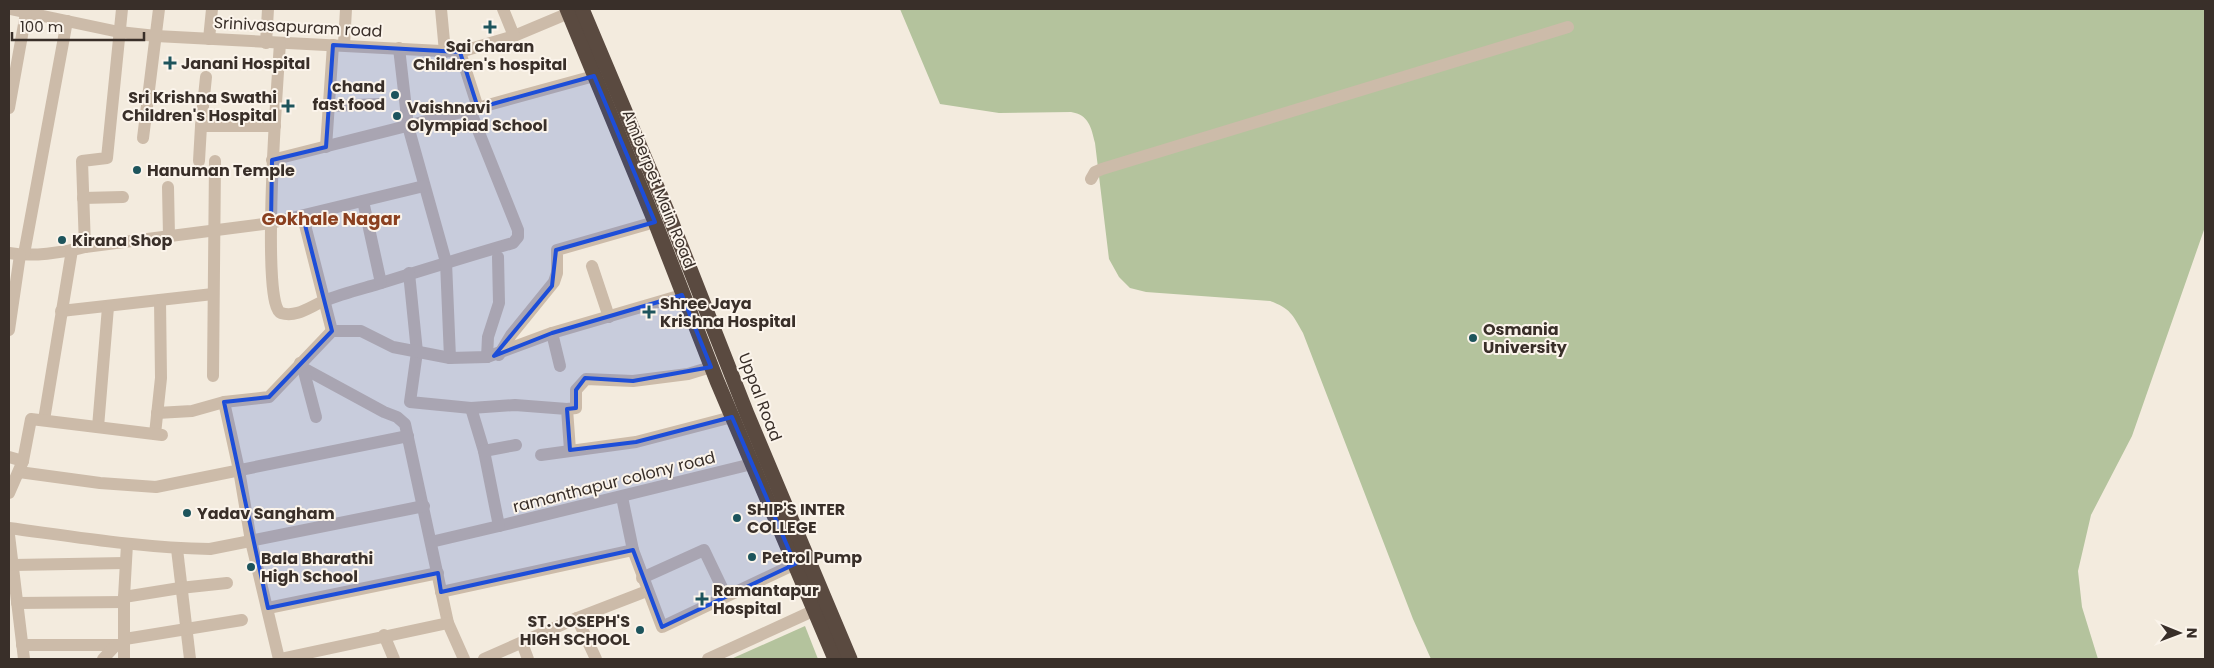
<svg xmlns="http://www.w3.org/2000/svg" width="2214" height="668" font-family="Poppins,sans-serif">
	<style>
		.green { fill: #b4c39d }
		.lines { fill: none; stroke-linecap: round; stroke-linejoin: round }
		.minor { stroke: #ccbba9; stroke-width: 12 }
		.highway { stroke: #5a4a40; stroke-width: 15 }
		.marked { fill: #1d4ed8; fill-opacity: 0.2; stroke: #1d4ed8; stroke-width: 4; stroke-linejoin: round }
		.poi-dot { fill: #1d545c; stroke: #fbf4eb; stroke-width: 2 }
		.labels { text-anchor: middle; dominant-baseline: central; stroke-width: 4; stroke-linejoin: round; paint-order: stroke }
		.street-label { font-size: 16px; fill: #392f29; stroke: #fbf4eb }
		.poi-label { font-size: 16px; font-weight: bold; fill: #392f29; stroke: #fbf4eb; text-anchor: start }
		.neighbourhood-label { font-size: 18px; font-weight: bold; fill: #8b4020; stroke: #fbf4eb }
	</style>
	<rect width="100%" height="100%" fill="#f3ebde"/>
	<g class="green">
		<path d="M 900,9 L 2205,9 L 2205,227 L 2132,436 L 2091,515 L 2078,571 L 2082,607 L 2098,659 L 1431,659 L 1413,619 L 1303,333 C 1293,315 1290,308 1270,301 L 1146,292 L 1130,288 L 1119,277 L 1109,259 L 1095,143 C 1091,127 1089,115 1071,112 L 999,113 L 940,104 Z"/>
		<path d="M 805,626 L 818,659 L 731,659 Z"/>
	</g>
	<g class="lines">
		<g class="minor">
			<path d="M 10,9 L 119,32 L 156,36 L 460,52 L 514,36 L 576,10"/>
			<path d="M 441,9 L 445,52"/>
			<path d="M 503,9 L 514,36"/>
			<path d="M 209,39 L 212,9"/>
			<path d="M 266,43 L 268,9"/>
			<path d="M 280,43 C 278,74 260,306 281,313 C 297,318 311,306 324,301 C 341,294 361,289 378,284 C 423,270 468,256 513,243 L 518,237 L 518,230 L 470,110"/>
			<path d="M 344,45 L 346,9"/>
			<path d="M 399,48 L 408,126 L 446,262 L 450,358"/>
			<path d="M 460,52 L 478,108"/>
			<path d="M 206,77 L 201,126 L 275,126"/>
			<path d="M 329,106 L 380,104"/>
			<path d="M 9,108 L 26,13"/>
			<path d="M 143,138 L 159,9"/>
			<path d="M 326,147 L 333,45"/>
			<path d="M 272,160 L 470,110 L 594,76"/>
			<path d="M 199,161 L 201,126"/>
			<path d="M 1091,179 L 1095,172 L 1102,169 L 1568,27"/>
			<path d="M 168,187 L 169,236"/>
			<path d="M 83,198 L 123,197"/>
			<path d="M 363,201 L 381,283"/>
			<path d="M 303,217 L 332,331"/>
			<path d="M 85,247 L 82,161 L 107,158 L 122,9"/>
			<path d="M 9,253 C 32,257 62,253 85,247 L 271,223 L 424,186"/>
			<path d="M 24,254 L 67,21"/>
			<path d="M 592,266 L 609,317"/>
			<path d="M 409,273 L 417,352 L 410,402 L 471,408 L 515,405 L 567,409 L 570,450"/>
			<path d="M 61,311 L 213,294"/>
			<path d="M 9,330 L 20,255"/>
			<path d="M 552,333 L 560,366"/>
			<path d="M 499,355 L 511,335 L 554,282 L 557,273 L 557,250 L 655,222"/>
			<path d="M 487,357 L 488,337 L 499,303 L 498,257"/>
			<path d="M 300,363 L 303,368 L 384,412 L 397,417 L 405,424 L 448,623 L 464,659"/>
			<path d="M 303,368 L 316,417"/>
			<path d="M 213,376 L 215,161"/>
			<path d="M 224,402 L 239,470 L 251,541 L 279,659"/>
			<path d="M 471,408 L 484,451 L 499,526 L 760,462"/>
			<path d="M 567,409 L 576,408 L 576,390 L 586,379 L 633,381 L 688,374 L 711,367"/>
			<path d="M 157,413 L 192,411 L 224,402 L 269,397 L 332,331 L 361,331 L 393,347 L 450,358 L 487,357 L 552,333 L 682,295"/>
			<path d="M 44,420 L 72,250"/>
			<path d="M 98,427 L 108,307"/>
			<path d="M 155,434 L 161,378 L 160,300"/>
			<path d="M 484,451 L 516,445"/>
			<path d="M 541,455 L 636,442 L 732,417"/>
			<path d="M 9,457 L 23,461"/>
			<path d="M 19,472 L 100,483 L 156,487 L 408,436"/>
			<path d="M 9,493 L 23,461 L 31,419 L 162,435"/>
			<path d="M 622,497 L 633,550 L 662,627 L 795,564"/>
			<path d="M 9,528 C 76,537 143,548 210,549 L 424,506"/>
			<path d="M 9,535 L 24,659"/>
			<path d="M 431,542 L 499,526"/>
			<path d="M 177,549 L 190,659"/>
			<path d="M 13,565 L 125,563"/>
			<path d="M 642,578 L 704,550 L 726,596"/>
			<path d="M 441,592 L 633,550"/>
			<path d="M 124,597 L 180,588 L 227,583"/>
			<path d="M 17,603 L 124,602"/>
			<path d="M 268,608 L 438,573"/>
			<path d="M 577,618 L 596,659"/>
			<path d="M 384,635 L 394,659"/>
			<path d="M 125,639 L 242,620"/>
			<path d="M 522,643 L 528,659"/>
			<path d="M 22,645 L 124,645"/>
			<path d="M 103,659 L 116,645"/>
			<path d="M 124,659 L 124,597 L 127,544"/>
			<path d="M 280,659 L 448,623"/>
			<path d="M 484,659 L 577,618 L 647,591"/>
			<path d="M 708,659 L 815,610"/>
		</g>
		<g class="highway">
			<path d="M 567,9 L 655,222 L 717,381 L 835,659"/>
			<path d="M 582,9 L 670,218 L 747,414 L 850,659"/>
		</g>
	</g>
	<path class="marked" d="M 333,45 L 460,52 L 478,108 L 594,76 L 655,222 L 556,250 L 552,286 L 494,356 L 552,333 L 682,295 L 711,367 L 633,381 L 585,378 L 576,390 L 576,408 L 567,409 L 570,450 L 636,442 L 732,417 L 795,564 L 662,627 L 633,550 L 441,592 L 438,573 L 268,608 L 224,402 L 269,397 L 332,331 L 303,217 L 271,223 L 272,160 L 326,147 Z"/>
	<g class="poi-dot">
		<path d="M487.5 19.5h5v5h5v5h-5v5h-5v-5h-5v-5h5z"/>
		<path d="M167.5 55.5h5v5h5v5h-5v5h-5v-5h-5v-5h5z"/>
		<circle cx="395" cy="95" r="5"/>
		<path d="M285.5 98.5h5v5h5v5h-5v5h-5v-5h-5v-5h5z"/>
		<circle cx="397" cy="116" r="5"/>
		<circle cx="137" cy="170" r="5"/>
		<circle cx="62" cy="240" r="5"/>
		<path d="M646.5 304.5h5v5h5v5h-5v5h-5v-5h-5v-5h5z"/>
		<circle cx="1473" cy="338" r="5"/>
		<circle cx="187" cy="513" r="5"/>
		<circle cx="737" cy="518" r="5"/>
		<circle cx="752" cy="557" r="5"/>
		<circle cx="251" cy="567" r="5"/>
		<path d="M699.5 591.5h5v5h5v5h-5v5h-5v-5h-5v-5h5z"/>
		<circle cx="640" cy="630" r="5"/>
	</g>
	<g class="labels">
		<g class="street-label">
			<text transform="translate(298 27) rotate(3)">Srinivasapuram road</text>
			<text transform="translate(659 189) rotate(68)">Amberpet Main Road</text>
			<text transform="translate(760 397) rotate(69)">Uppal Road</text>
			<text transform="translate(614 482) rotate(-14)">ramanthapur colony road</text>
		</g>
		<g class="poi-label">
			<text x="490" y="46" text-anchor="middle">Sai charan<tspan x="490" dy="18">Children's hospital</tspan></text>
			<text x="181" y="63">Janani Hospital</text>
			<text x="385" y="86" text-anchor="end">chand<tspan x="385" dy="18">fast food</tspan></text>
			<text x="277" y="97" text-anchor="end">Sri Krishna Swathi<tspan x="277" dy="18">Children's Hospital</tspan></text>
			<text x="407" y="107">Vaishnavi<tspan x="407" dy="18">Olympiad School</tspan></text>
			<text x="147" y="170">Hanuman Temple</text>
			<text x="72" y="240">Kirana Shop</text>
			<text x="660" y="303">Shree Jaya<tspan x="660" dy="18">Krishna Hospital</tspan></text>
			<text x="1483" y="329">Osmania<tspan x="1483" dy="18">University</tspan></text>
			<text x="747" y="509">SHIP'S INTER<tspan x="747" dy="18">COLLEGE</tspan></text>
			<text x="197" y="513">Yadav Sangham</text>
			<text x="762" y="557">Petrol Pump</text>
			<text x="261" y="558">Bala Bharathi<tspan x="261" dy="18">High School</tspan></text>
			<text x="713" y="590">Ramantapur<tspan x="713" dy="18">Hospital</tspan></text>
			<text x="630" y="621" text-anchor="end">ST. JOSEPH'S<tspan x="630" dy="18">HIGH SCHOOL</tspan></text>
		</g>
		<g class="neighbourhood-label">
			<text x="331" y="218">Gokhale Nagar</text>
		</g>
	</g>
	<rect width="2214" height="668" fill="none" stroke="#392f29" stroke-width="20"/>
	<g transform="translate(2179 633) rotate(91)" stroke="#fbf4eb" stroke-width="4" paint-order="stroke">
	<path d="M0-4L9 19L0 12L-9 19Z" fill="#392f29"/>
	<text y="-8" font-size="14" font-weight="bold" text-anchor="middle" fill="#392f29">N</text>
	</g>
	<path d="M12 32v8h132v-8" fill="none" stroke="#392f29" stroke-width="2.5"/>
	<text x="20" y="32" font-size="15" fill="#392f29" stroke="#fbf4eb" stroke-width="4" paint-order="stroke">100 m</text>
</svg>
